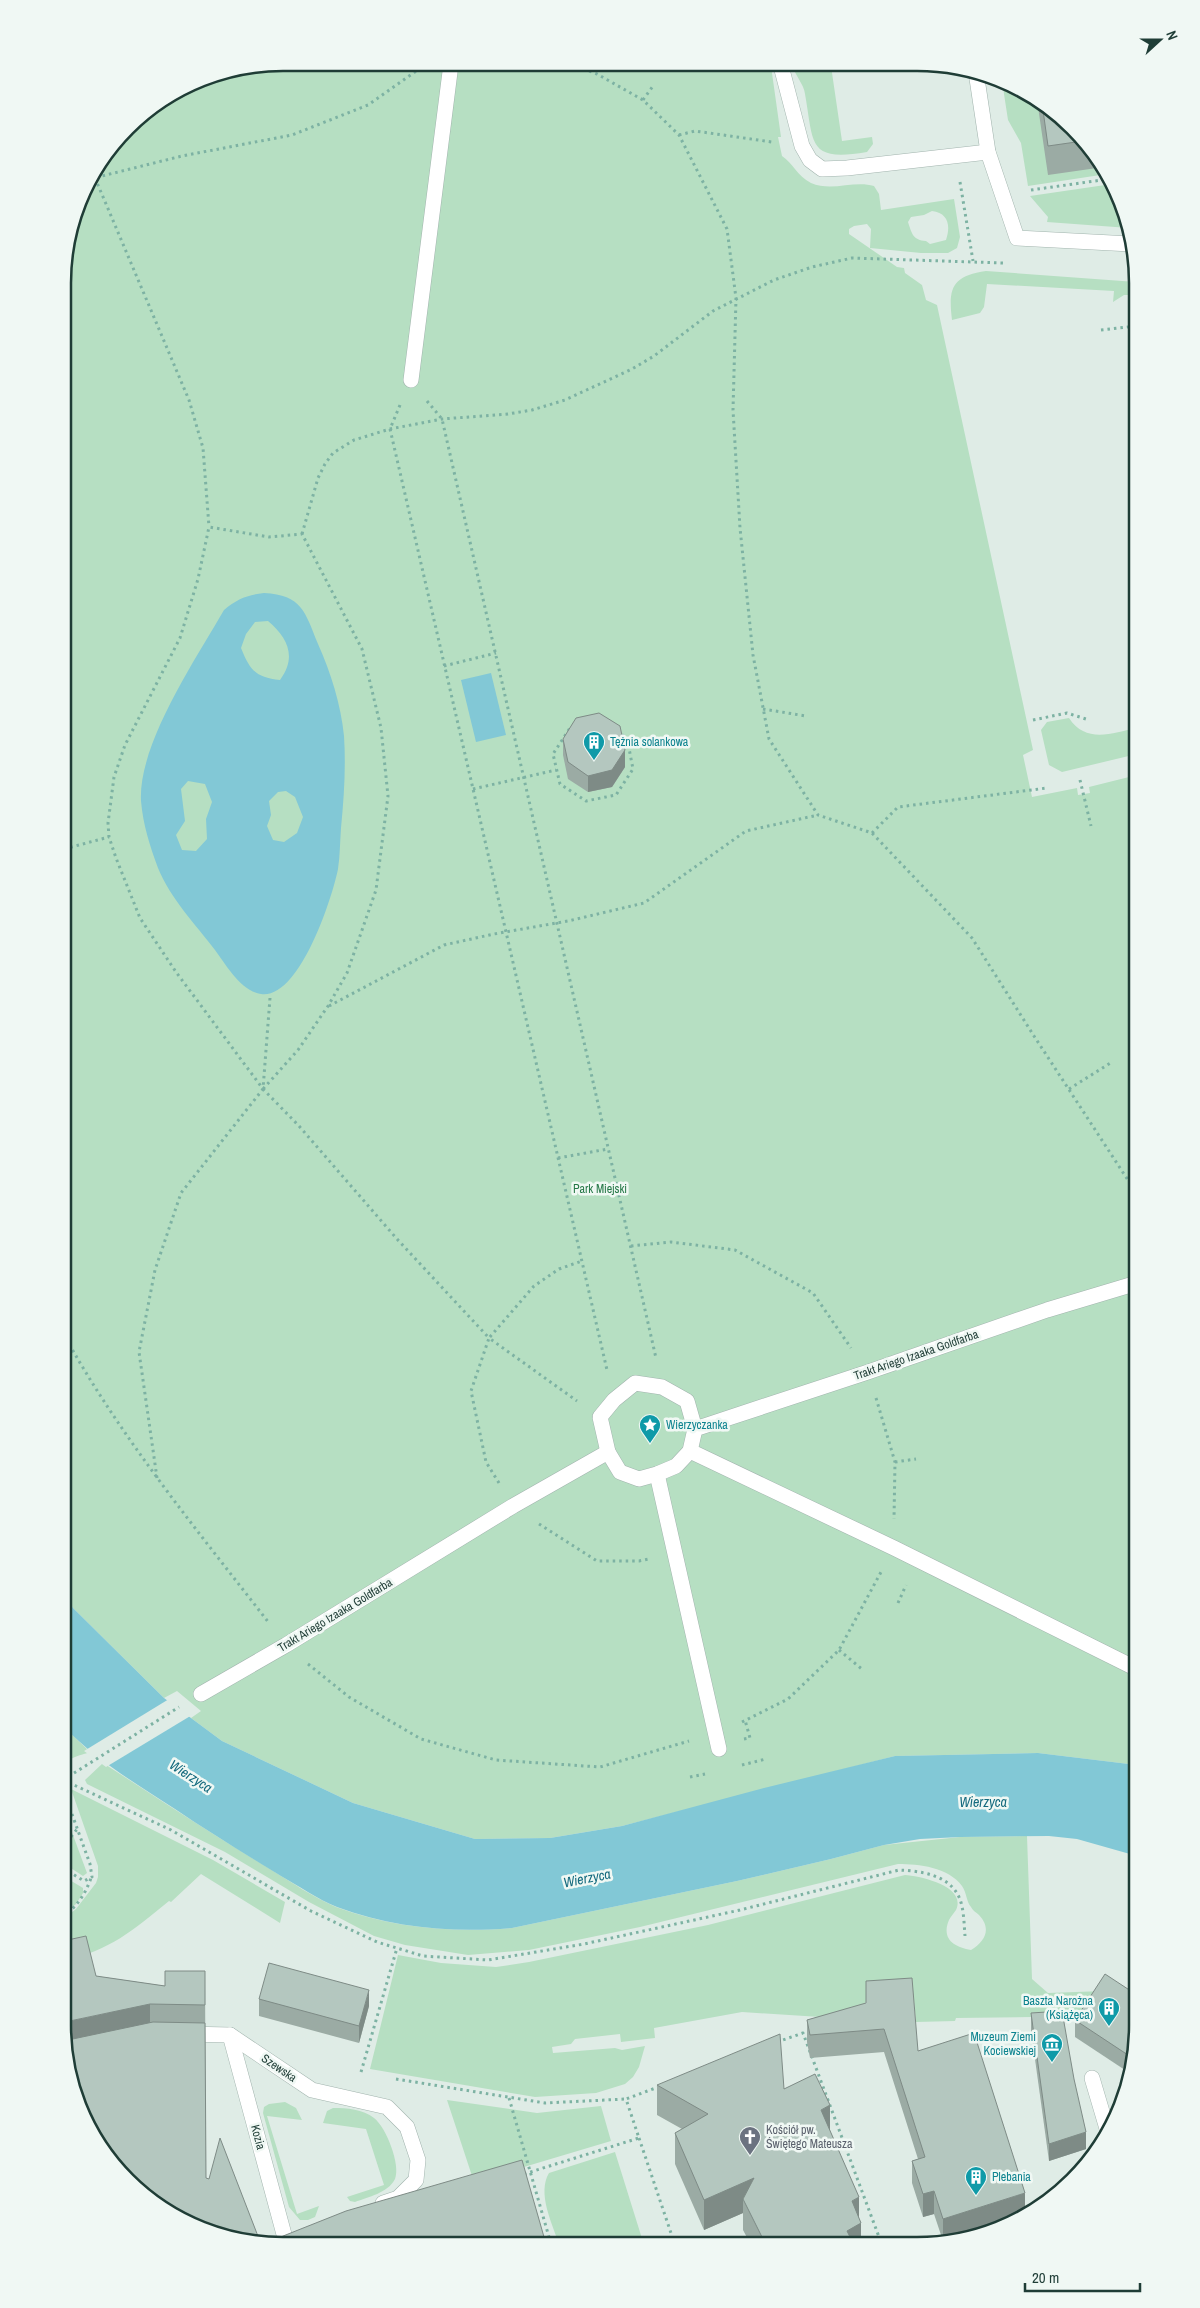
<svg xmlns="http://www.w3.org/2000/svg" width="1200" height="2308" font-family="'Archivo Narrow',sans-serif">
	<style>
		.green { fill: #b6dfc2; fill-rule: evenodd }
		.water { fill: #82c8d6; fill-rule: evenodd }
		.pier { fill: #dfece6 }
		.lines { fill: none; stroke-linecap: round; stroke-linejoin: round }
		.minor-casing { stroke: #a2b4ae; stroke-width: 16 }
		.path { stroke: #7db2a3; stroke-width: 3; stroke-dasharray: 2.5 4; stroke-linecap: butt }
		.minor { stroke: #fff; stroke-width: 15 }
		.wall { fill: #9baba4 }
		.shaded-wall { fill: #7e8b86 }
		.building { fill: #b4c7bf; stroke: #7e8b86 }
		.labels { text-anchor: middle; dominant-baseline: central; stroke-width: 5; stroke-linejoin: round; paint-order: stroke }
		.culture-label { font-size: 12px; fill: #0d838f; stroke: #f0f8f4; text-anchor: start }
		.park-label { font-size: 12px; fill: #257847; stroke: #f0f8f4 }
		.street-label { font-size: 12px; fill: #1f3d36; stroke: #f0f8f4 }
		.worship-label { font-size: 12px; fill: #5b616d; stroke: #f0f8f4; text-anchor: start }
		.water-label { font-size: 14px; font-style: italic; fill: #146a7e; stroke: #f0f8f4 }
		.rim { fill: none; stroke: #1f3d36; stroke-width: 2.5 }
	</style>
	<rect width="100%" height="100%" fill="#dfece6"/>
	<g class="green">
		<path d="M 283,63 L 771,66 L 781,137 L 778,137 L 782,156 C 793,163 797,176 811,183 C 832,192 854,180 874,186 L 879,194 L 881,210 L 954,199 L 960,237 L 957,248 L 948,253 L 921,253 L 870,248 L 871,229 L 867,224 L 854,226 L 849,229 L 849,234 L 897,267 L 904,268 L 905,273 L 922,285 L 926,300 L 937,305 L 1033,750 L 1023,755 L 1032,797 L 1077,788 L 1078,795 L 1090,793 L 1089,787 L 1137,775 L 1137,1765 L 1038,1753 L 895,1756 L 622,1826 L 550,1838 L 475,1839 L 353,1803 L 222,1741 L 191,1718 L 201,1711 L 177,1691 L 164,1698 L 73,1608 L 63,1593 L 64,254 L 85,185 L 137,117 L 177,93 L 198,84 ZM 932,211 C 948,213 951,225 946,240 L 930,244 L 926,241 C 913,240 912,234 908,222 L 911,217 L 924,215 Z"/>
		<path d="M 793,66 L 831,66 L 842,141 L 872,137 L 873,144 L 867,152 C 807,162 814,144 805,94 C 804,84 795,76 793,66 Z"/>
		<path d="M 1002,81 C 1043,95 1088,136 1107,174 L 1028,186 L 1021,143 L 1008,120 Z"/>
		<path d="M 1112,184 L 1126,212 L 1129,228 L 1047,222 L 1048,217 L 1030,196 Z"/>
		<path d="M 986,271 L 1136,282 L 1137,300 L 1132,295 L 1124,295 L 1113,302 L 1114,291 L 987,284 L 984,307 L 980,313 L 952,320 C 948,288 952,276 986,271 Z"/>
		<path d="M 1069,718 C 1086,744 1112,733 1137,728 L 1137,754 L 1062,772 L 1049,765 L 1041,730 L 1047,722 Z"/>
		<path d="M 63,1726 L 90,1752 C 79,1756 67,1757 63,1769 Z"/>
		<path d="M 103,1763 C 159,1799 213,1835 270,1869 C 291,1882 313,1897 336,1907 C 391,1928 454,1933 512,1928 L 737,1881 L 831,1859 L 884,1845 L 960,1837 L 1027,1836 L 1032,1979 L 1048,1993 L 1104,1991 L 1087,2017 L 1032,2020 L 1032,2017 L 956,2018 L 955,2021 L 916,2022 L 914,2000 L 865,2002 L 865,2025 L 836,2018 L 742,2012 L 654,2028 L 655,2038 L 621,2042 L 620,2034 L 575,2039 L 571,2044 L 552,2047 L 553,2053 L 615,2048 L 622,2050 L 645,2046 L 639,2067 L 633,2077 L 625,2084 L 596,2093 L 535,2097 L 370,2069 L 398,1955 L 441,1963 L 496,1967 L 529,1962 L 708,1925 L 905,1875 C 920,1876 967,1886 956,1910 C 954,1913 951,1916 949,1920 C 941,1939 954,1947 971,1950 C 985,1941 992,1929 979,1915 C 976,1912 973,1911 971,1907 C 966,1901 967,1893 962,1886 C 948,1867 919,1864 898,1864 L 640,1927 L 529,1950 L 468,1955 L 405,1945 L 374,1936 L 309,1902 L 225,1852 L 87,1784 L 85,1780 Z"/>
		<path d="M 71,1789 L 213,1860 L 285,1902 L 280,1923 L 201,1874 L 171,1902 L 169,1901 C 132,1931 111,1950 63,1961 L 63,1919 L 76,1909 L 96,1883 L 98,1877 L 98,1866 Z"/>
		<path d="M 63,1808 L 87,1873 L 83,1876 L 63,1863 Z"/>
		<path d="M 63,1876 L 83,1888 L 83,1893 L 76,1904 L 63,1915 Z"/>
		<path d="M 447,2100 L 537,2113 L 601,2106 L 611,2141 L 474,2182 Z"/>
		<path d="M 285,2102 L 296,2108 L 302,2120 L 267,2116 L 297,2214 L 319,2206 L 315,2217 L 308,2220 L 300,2220 L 289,2207 L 263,2113 L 264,2107 L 269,2104 Z"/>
		<path d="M 333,2108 C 347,2108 363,2109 374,2118 C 386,2127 401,2165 395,2179 C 388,2193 368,2197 355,2202 L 350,2201 L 347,2197 L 384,2185 L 366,2129 L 323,2123 L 327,2111 Z"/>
		<path d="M 615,2152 L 644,2245 L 559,2244 C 552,2223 537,2193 549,2173 Z"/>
	</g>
	<g class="water">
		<path d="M 253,68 L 233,77 L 198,84 L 177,93 L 199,79 Z"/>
		<path d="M 264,593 C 302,595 305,612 318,644 C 331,673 341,705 344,736 C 346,767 344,797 341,828 C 340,841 340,856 338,869 C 332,899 299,1000 261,994 C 241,991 226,965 215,950 C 196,925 170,898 158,868 C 150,846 143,825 141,801 C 138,744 196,659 224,610 C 237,599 247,595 264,593 ZM 268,621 C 288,638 297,657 280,680 C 255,677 250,670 241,648 L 246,634 L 255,622 ZM 188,781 L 205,784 L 212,802 L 206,819 L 207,839 L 196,851 L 182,850 L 176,835 L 185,821 L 181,789 ZM 286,791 L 295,797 L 303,817 L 297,833 L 284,842 L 273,840 L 267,826 L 271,815 L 269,801 L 278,792 Z"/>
		<path d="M 491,673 L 506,735 L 476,742 L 461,680 Z"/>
		<path d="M 63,1593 L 73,1608 L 164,1698 L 222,1741 L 353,1803 L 475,1839 L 550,1838 L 622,1826 L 764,1788 L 895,1756 L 1038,1753 L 1137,1765 L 1137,1856 L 1077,1839 L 1049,1836 L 960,1837 L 920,1839 L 884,1845 L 831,1859 L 737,1881 L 512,1928 C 454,1933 392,1928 337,1907 C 317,1899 299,1886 281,1876 C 245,1854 209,1832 175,1809 C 135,1783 96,1760 63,1726 Z"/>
	</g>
	<path class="pier" d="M 169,1699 L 192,1715 L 106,1767 L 84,1751 Z"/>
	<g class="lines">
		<g class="minor-casing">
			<g id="minor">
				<path d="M 781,66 L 802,146 L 810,160 L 822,169 L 847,168 L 988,152"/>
				<path d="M 976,72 L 988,152 L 1017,238 L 1131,244"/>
				<path d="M 411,380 L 451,64"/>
				<path d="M 690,1451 L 894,1548 L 1137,1669"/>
				<path d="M 608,1452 L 600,1417 L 614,1400 L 635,1383 L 662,1387 L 687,1401 L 695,1429"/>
				<path d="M 657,1474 L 719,1749"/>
				<path d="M 201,1694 L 286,1645 L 513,1506 L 608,1452 L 620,1472 L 639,1479 L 657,1474 L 676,1466 L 690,1451 L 695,1429 L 868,1372 L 1047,1310 L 1137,1283"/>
				<path d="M 185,2034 L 230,2035 L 312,2090 L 387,2107 L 407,2127 L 418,2160 L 416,2180 L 398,2198 L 383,2203"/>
				<path d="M 230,2035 L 285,2238"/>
				<path d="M 1092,2078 L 1108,2132"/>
			</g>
		</g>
		<g class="path">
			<path d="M 571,64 L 597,74 L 643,100 L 679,135 L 727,229 L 736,298 L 733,410 L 740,528 L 753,655 L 769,739 L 818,815 L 872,833 L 972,938 L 1034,1036 L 1137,1194"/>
			<path d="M 643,100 L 653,86"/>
			<path d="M 679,135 L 695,131 L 772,142"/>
			<path d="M 95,178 L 189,400 L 203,448 L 209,527"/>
			<path d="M 90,179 L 182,156 L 292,135 L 368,105 L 422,67"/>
			<path d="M 960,182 L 973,261"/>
			<path d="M 1031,190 L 1109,179"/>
			<path d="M 1101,330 L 1137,326"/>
			<path d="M 427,401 L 442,419 L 656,1358"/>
			<path d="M 400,405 L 390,429 L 607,1370"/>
			<path d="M 302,534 L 318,478 L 325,464 L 333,453 L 354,440 L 390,429 L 442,419 L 508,414 L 532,410 L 565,400 L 632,369 L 654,356 L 713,311 L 774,280 L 812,267 L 852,258 L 1003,263"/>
			<path d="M 444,666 L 496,653"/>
			<path d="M 763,709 L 806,716"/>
			<path d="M 1033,720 L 1067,713 L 1089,720"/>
			<path d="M 600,721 L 627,738 L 633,769 L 616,795 L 586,801 L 560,784 L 553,754 L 570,728 Z"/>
			<path d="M 1080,780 L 1091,826"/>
			<path d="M 473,789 L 556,770"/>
			<path d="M 872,833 L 898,807 L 1047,788"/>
			<path d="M 64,849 L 109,837"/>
			<path d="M 270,998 L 263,1089 L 299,1126 L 397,1239 L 489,1338 L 534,1286 L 559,1269 L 582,1261"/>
			<path d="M 329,1006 L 444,945 L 494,934 L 568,921 L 644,903 L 746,831 L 818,815"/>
			<path d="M 1069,1089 L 1112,1062"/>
			<path d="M 558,1158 L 608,1149"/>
			<path d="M 631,1246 L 671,1242 L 735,1250 L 813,1293 L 851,1348"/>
			<path d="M 63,1333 C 120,1437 197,1530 269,1623"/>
			<path d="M 876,1398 L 895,1462 L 894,1519"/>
			<path d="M 895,1462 L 916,1459"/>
			<path d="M 157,1478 L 139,1352 L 155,1270 L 181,1193 L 263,1089 L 176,972 L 140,918 L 116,858 L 109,837 L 108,823 L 114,777 L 125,745 L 180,638 L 198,579 L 209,527 L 269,537 L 302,534 L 362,649 L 381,728 L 388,796 L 376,890 L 347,973 L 328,1006 L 298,1050 L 263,1089"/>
			<path d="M 499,1483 L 486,1462 L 471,1391 L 489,1338 L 577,1401"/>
			<path d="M 539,1524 L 597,1561 L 639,1561 L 649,1559"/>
			<path d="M 898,1603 L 906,1585"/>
			<path d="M 839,1650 L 863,1670"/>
			<path d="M 308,1664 L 349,1697 L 421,1739 L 496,1760 L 600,1767 L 689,1741"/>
			<path d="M 742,1722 L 788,1699 L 839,1650 L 881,1572"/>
			<path d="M 744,1739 L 750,1738 L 745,1720"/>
			<path d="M 742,1765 L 766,1759"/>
			<path d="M 690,1777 L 705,1774"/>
			<path d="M 63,1780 L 171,1830 L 311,1911 L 377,1942 L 423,1956 L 488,1960 L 584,1944 L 740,1910 L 899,1870 C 921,1871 949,1875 959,1897 C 964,1908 964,1924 965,1936"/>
			<path d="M 63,1780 L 179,1707"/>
			<path d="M 63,1847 L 78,1828"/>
			<path d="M 63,1868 L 84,1881 L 92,1877 L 90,1864 L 64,1792 L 63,1781"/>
			<path d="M 63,1917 C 77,1906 85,1895 91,1878"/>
			<path d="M 777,2042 L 803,2033 L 882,2245"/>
			<path d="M 361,2072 L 397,1948"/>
			<path d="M 396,2079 L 545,2103 L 626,2099"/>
			<path d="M 509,2098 L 551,2244"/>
			<path d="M 639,2138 L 675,2245"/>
			<path d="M 524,2174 L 639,2138 L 626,2099 L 661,2086"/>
		</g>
		<use href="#minor" class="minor"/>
	</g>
	<g class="wall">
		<path d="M 1037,100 L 1062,117 L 1100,160 L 1104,167 L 1048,175 Z"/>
		<path d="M 563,739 L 625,767 L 612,787 L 588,792 L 568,779 L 563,755 Z"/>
		<path d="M 205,1971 L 206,2178 L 261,2244 L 186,2223 L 96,1976 L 165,1986 Z"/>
		<path d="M 866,1981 L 918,2051 L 1025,2215 L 948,2240 L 943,2241 L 934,2214 L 923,2217 L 912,2183 L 912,2161 L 918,2159 L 884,2052 L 810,2058 L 807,2042 L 807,2020 L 866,2004 Z"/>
		<path d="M 1137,1995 L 1128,2072 L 1075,2037 L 1075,2020 Z"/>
		<path d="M 259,1999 L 369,2006 L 359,2043 L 259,2016 Z"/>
		<path d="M 1031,2013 L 1086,2149 L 1049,2161 L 1031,2030 Z"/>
		<path d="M 657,2085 L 784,2089 L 830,2132 L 859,2218 L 861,2245 L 751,2245 L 743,2230 L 743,2213 L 704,2230 L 675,2164 L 675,2133 L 682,2129 L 657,2115 Z"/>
	</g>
	<g class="shaded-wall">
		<path d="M 625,750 L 625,767 L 612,787 L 588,792 L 588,776 Z"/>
		<path d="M 369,1990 L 369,2006 L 359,2043 L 359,2026 Z"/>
		<path d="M 150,2004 L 150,2024 L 65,2042 L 62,2025 L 62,2023 L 65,2022 Z"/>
		<path d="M 1136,2044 L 1130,2069 L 1128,2072 L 1128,2055 Z"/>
		<path d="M 830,2105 L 830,2136 L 821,2110 Z"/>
		<path d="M 1086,2132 L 1086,2149 L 1049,2161 L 1049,2144 Z"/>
		<path d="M 754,2178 L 743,2199 L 743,2213 L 704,2230 L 704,2200 Z"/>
		<path d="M 934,2191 L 934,2214 L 923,2217 L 923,2194 Z"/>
		<path d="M 1025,2193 L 1025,2215 L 948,2240 L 943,2241 L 943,2219 Z"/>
		<path d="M 859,2197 L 859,2224 L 861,2223 L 861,2245 L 847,2245 L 847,2231 L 852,2201 Z"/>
	</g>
	<g class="building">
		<path d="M 1042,103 L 1062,117 L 1083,141 L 1048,146 Z"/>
		<path d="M 599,713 L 620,726 L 625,750 L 612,770 L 588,776 L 568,762 L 563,739 L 576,718 Z"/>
		<path d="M 86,1936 L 96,1976 L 165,1986 L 165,1971 L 205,1971 L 205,2005 L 150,2004 L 65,2022 L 62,2023 L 63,1941 Z"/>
		<path d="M 269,1963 L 369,1990 L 359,2026 L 259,1999 Z"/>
		<path d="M 1105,1974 L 1137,1995 L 1137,2040 L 1136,2044 L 1128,2055 L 1075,2020 Z"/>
		<path d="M 912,1978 L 918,2051 L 974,2033 L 1025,2193 L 943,2219 L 934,2191 L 923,2194 L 912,2161 L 925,2157 L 884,2029 L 810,2035 L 807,2020 L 866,2003 L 866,1981 Z"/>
		<path d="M 1062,2011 L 1074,2079 L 1086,2132 L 1049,2144 L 1031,2013 Z"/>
		<path d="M 153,2022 L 205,2023 L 206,2178 L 209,2179 L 220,2138 L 261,2244 L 254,2244 L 186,2223 L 138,2191 L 100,2148 L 74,2096 L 65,2039 L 68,2040 Z"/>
		<path d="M 780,2034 L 784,2089 L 815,2074 L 830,2105 L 821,2110 L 859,2197 L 852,2201 L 861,2223 L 847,2231 L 854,2245 L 766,2245 L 743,2199 L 754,2178 L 704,2200 L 675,2133 L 708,2114 L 657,2085 Z"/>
		<path d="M 522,2160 L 546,2244 L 263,2244 L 346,2211 Z"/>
	</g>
	<defs>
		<g id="building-pin" transform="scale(1.125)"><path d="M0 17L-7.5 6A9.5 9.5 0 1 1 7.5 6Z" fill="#0f9aa8" stroke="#f0f8f4"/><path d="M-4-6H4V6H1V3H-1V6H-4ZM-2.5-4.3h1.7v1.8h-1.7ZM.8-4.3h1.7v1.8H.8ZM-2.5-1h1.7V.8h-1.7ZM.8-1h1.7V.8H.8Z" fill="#fff"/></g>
		<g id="sight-pin" transform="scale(1.125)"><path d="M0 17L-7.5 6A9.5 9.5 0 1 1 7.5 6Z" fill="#0f9aa8" stroke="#f0f8f4"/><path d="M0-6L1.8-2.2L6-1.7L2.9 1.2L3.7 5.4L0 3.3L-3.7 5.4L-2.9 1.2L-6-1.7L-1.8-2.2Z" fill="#fff"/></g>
		<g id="museum-pin" transform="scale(1.125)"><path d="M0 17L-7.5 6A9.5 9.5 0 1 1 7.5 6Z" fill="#0f9aa8" stroke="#f0f8f4"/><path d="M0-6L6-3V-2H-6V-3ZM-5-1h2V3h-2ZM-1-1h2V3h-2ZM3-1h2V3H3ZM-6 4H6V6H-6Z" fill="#fff"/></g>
		<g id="church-pin" transform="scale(1.125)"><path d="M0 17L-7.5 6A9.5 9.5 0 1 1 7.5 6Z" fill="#6b7280" stroke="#f0f8f4"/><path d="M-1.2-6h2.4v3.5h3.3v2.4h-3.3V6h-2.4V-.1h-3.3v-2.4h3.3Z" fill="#fff"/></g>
	</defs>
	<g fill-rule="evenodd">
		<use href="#building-pin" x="594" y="742"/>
		<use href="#sight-pin" x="650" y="1425"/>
		<use href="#building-pin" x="1109" y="2008"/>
		<use href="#museum-pin" x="1052" y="2044"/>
		<use href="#church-pin" x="750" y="2137"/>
		<use href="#building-pin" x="976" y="2177"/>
	</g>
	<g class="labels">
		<g class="culture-label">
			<text x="610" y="742">Tężnia solankowa</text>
			<text x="666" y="1425">Wierzyczanka</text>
			<text x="1093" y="2001" text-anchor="end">Baszta Narożna<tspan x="1093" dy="14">(Książęca)</tspan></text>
			<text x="1036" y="2037" text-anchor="end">Muzeum Ziemi<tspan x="1036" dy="14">Kociewskiej</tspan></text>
			<text x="992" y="2177">Plebania</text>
		</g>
		<g class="park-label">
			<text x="600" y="1189">Park Miejski</text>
		</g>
		<g class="street-label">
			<text transform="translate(916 1355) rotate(-19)">Trakt Ariego Izaaka Goldfarba</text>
			<text transform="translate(335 1615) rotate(-31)">Trakt Ariego Izaaka Goldfarba</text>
			<text transform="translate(279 2068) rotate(34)">Szewska</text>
			<text transform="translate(258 2137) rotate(75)">Kozia</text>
		</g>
		<g class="worship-label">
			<text x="766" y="2130">Kościół pw.<tspan x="766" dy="14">Świętego Mateusza</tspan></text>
		</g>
		<g class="water-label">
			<text transform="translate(191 1776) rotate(33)">Wierzyca</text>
			<text x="983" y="1802">Wierzyca</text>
			<text transform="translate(587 1878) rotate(-11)">Wierzyca</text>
		</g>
	</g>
	<path d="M0 0H1200V2308H0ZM283 71H917A212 212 0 0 1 1129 283V2025A212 212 0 0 1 917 2237H283A212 212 0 0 1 71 2025V283A212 212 0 0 1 283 71Z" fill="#f0f8f4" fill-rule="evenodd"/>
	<path class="rim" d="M283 71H917A212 212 0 0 1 1129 283V2025A212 212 0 0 1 917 2237H283A212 212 0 0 1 71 2025V283A212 212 0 0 1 283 71Z"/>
	<g transform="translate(1160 40) rotate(69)" stroke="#f0f8f4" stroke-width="4" paint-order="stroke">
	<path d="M0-4L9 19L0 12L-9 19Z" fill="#1f3d36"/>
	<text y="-8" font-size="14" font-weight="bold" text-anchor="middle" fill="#1f3d36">N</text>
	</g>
	<path d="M1025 2283v8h115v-8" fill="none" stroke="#1f3d36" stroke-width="2.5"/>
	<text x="1032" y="2283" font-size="15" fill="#1f3d36" stroke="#f0f8f4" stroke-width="4" paint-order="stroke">20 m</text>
</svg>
